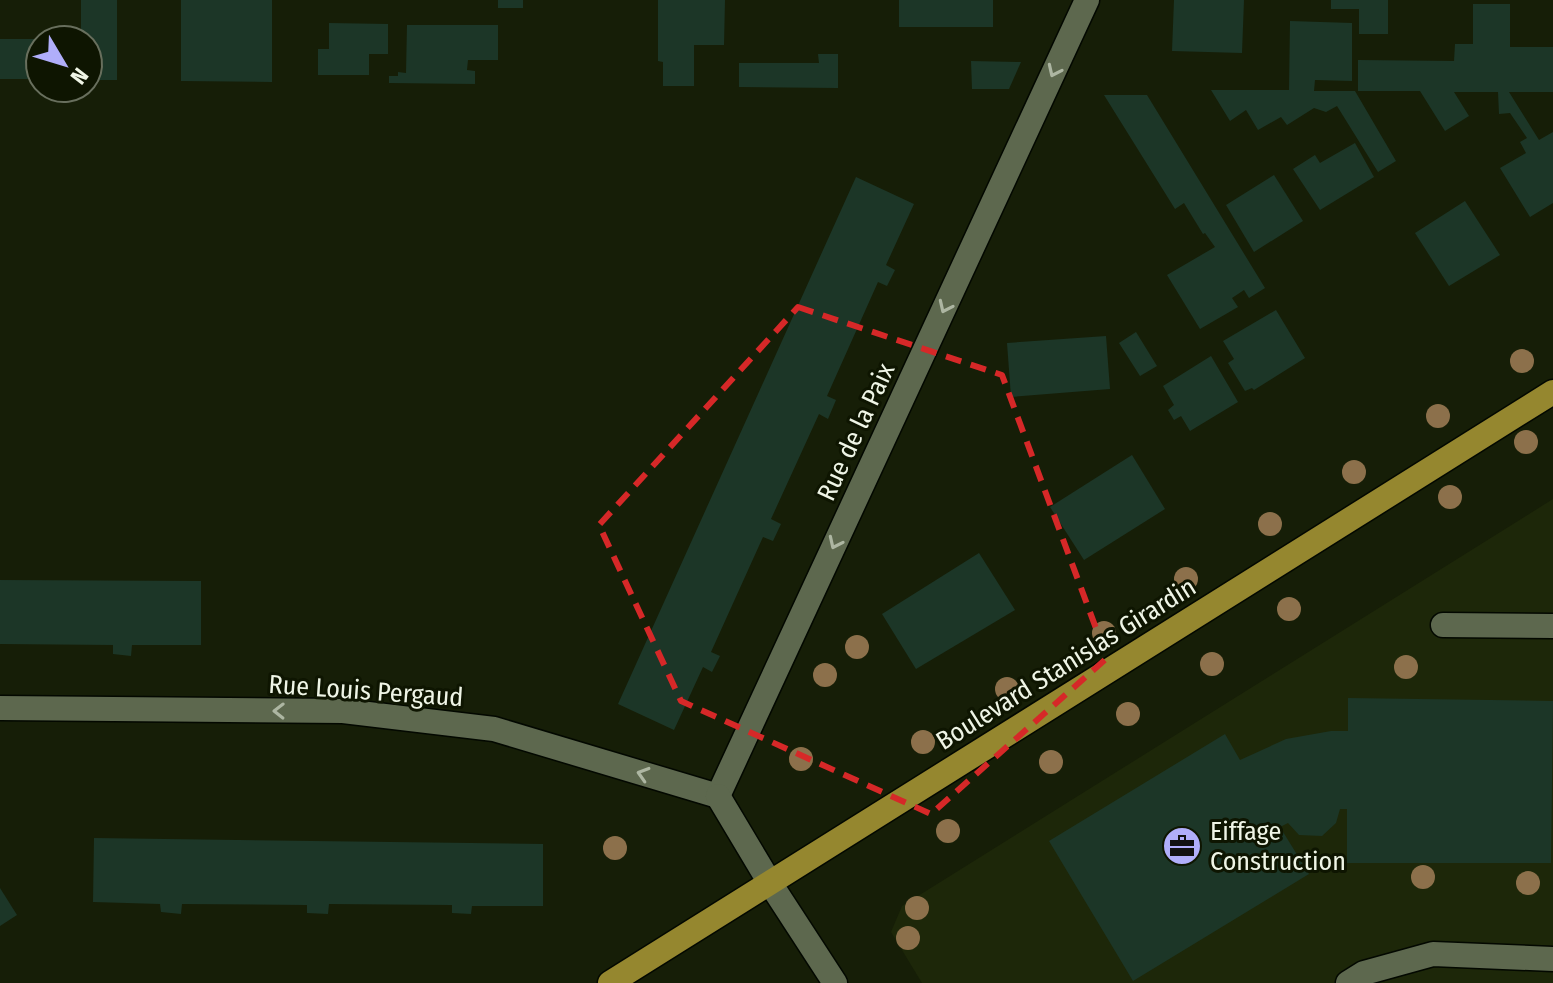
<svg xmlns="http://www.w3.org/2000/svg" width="1553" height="983" font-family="'Fira Sans Condensed',sans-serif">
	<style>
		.built { fill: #1d2709 }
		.building { fill: #1c3627 }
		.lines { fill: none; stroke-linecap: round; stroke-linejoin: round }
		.minor-casing { stroke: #030800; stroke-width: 27 }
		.major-casing { stroke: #030800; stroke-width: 27 }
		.minor { stroke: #5d684e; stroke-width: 24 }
		.major { stroke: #95872f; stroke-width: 24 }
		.tree { fill: #8c704b }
		.oneway { stroke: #adb6a2 }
		.marked { fill: none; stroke: #d62828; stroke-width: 6; stroke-dasharray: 16 10; stroke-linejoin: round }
		.labels { text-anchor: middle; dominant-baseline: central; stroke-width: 6; stroke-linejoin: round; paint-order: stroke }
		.street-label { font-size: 26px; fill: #eff5e6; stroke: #0e1501 }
		.poi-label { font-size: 26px; fill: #eff5e6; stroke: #0e1501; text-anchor: start }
	</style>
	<rect width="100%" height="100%" fill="#161e07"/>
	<path class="built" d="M 1553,499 L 1553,983 L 922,983 L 891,932 L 902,906 Z"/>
	<g class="building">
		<path d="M 81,0 L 117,0 L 117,80 L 88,80 L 88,40 L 81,40 Z"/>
		<path d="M 181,0 L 272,0 L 272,82 L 181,81 Z"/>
		<rect x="498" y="0" width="25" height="8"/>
		<path d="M 658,0 L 725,0 L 724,45 L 694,45 L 694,86 L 663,86 L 663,62 L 658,61 Z"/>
		<rect x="899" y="0" width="94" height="27"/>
		<path d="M 1174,0 L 1244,0 L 1242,53 L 1172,51 Z"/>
		<path d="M 1331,0 L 1388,0 L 1388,34 L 1359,34 L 1359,9 L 1331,9 Z"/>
		<path d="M 1473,4 L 1510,4 L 1510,47 L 1553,47 L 1553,92 L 1509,92 L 1539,140 L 1553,132 L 1553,203 L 1530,217 L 1500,168 L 1526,153 L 1520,142 L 1527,138 L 1510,113 L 1499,114 L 1498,92 L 1454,92 L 1469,116 L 1445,131 L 1420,91 L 1358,91 L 1358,60 L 1454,61 L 1455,44 L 1473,44 Z"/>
		<path d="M 1290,21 L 1352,23 L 1352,81 L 1315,80 L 1314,91 L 1355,91 L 1396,161 L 1378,172 L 1337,106 L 1326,112 L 1314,108 L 1287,125 L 1281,117 L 1258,130 L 1246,110 L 1230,121 L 1211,90 L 1289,90 Z"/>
		<path d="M 329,23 L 388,24 L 388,54 L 369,54 L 369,75 L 318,75 L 318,49 L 329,49 Z"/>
		<path d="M 407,25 L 498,25 L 498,60 L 468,60 L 467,70 L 475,71 L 475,84 L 389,83 L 389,76 L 398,76 L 398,72 L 406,73 Z"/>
		<rect x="0" y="39" width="40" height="40"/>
		<path d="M 818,54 L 838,54 L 838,88 L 739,87 L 739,63 L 819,63 Z"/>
		<path d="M 971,61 L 1021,62 L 1009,89 L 972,89 Z"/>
		<path d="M 1104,95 L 1147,95 L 1265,288 L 1249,298 L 1244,290 L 1232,298 L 1238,307 L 1200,329 L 1167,275 L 1215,247 L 1205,233 L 1203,234 L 1184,203 L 1175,209 Z"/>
		<path d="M 1355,143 L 1374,177 L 1320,210 L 1293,169 L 1315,155 L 1320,163 Z"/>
		<path d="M 1274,175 L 1303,221 L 1254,252 L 1226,205 Z"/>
		<path d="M 856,177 L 914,204 L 886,265 L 895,270 L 887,286 L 878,282 L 827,396 L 836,400 L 828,419 L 819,414 L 771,519 L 781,524 L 773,541 L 763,537 L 711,652 L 720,656 L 712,672 L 703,667 L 674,730 L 618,704 Z"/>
		<path d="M 1465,201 L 1500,255 L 1449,286 L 1415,233 Z"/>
		<path d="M 1276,310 L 1305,358 L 1254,390 L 1252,388 L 1245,391 L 1228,363 L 1234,359 L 1223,341 Z"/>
		<path d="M 1136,332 L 1157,366 L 1140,376 L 1119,343 Z"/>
		<path d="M 1106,336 L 1110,389 L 1011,397 L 1007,343 Z"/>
		<path d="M 1211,356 L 1238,402 L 1190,431 L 1181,416 L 1174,420 L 1168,410 L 1174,405 L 1163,386 Z"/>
		<path d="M 1132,455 L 1165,509 L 1084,560 L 1050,507 Z"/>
		<path d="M 979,553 L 1015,610 L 916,669 L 882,614 Z"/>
		<path d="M 0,580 L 201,581 L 201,645 L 132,645 L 131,656 L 113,654 L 113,645 L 0,644 Z"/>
		<path d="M 1348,698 L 1553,701 L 1551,863 L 1347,863 L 1347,809 L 1340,809 L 1336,823 L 1322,836 L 1299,835 L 1288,823 L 1280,827 L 1309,874 L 1133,981 L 1049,841 L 1225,734 L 1240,760 L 1286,739 L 1331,731 L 1348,731 Z"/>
		<path d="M 94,838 L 543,844 L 543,906 L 472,906 L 471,914 L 452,913 L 452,905 L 329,904 L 328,914 L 307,913 L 307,905 L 182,904 L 181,914 L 161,912 L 160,904 L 93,902 Z"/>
		<path d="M 0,888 L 17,915 L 0,926 Z"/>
	</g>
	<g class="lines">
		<g class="minor-casing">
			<g id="minor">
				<path d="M 1443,625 L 1553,626"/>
				<path d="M 0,708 L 343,711 L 494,729 L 718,796"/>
				<path d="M 718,796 L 1087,0"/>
				<path d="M 718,796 L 770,883 L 835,983"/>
				<path d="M 1348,983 L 1364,973 L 1433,954 L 1553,959"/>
			</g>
		</g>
		<g class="major-casing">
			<path id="major" d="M 610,983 L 1553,392"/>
		</g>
		<use href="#minor" class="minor"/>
		<use href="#major" class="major"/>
	</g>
	<g class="tree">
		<circle cx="1522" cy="361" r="12"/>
		<circle cx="1438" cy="416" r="12"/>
		<circle cx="1526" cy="442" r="12"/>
		<circle cx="1354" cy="472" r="12"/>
		<circle cx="1450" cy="497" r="12"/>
		<circle cx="1270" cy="524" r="12"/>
		<circle cx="1186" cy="579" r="12"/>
		<circle cx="1289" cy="609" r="12"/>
		<circle cx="1104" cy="633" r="12"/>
		<circle cx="857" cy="647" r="12"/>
		<circle cx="1212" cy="664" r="12"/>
		<circle cx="1406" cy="667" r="12"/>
		<circle cx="825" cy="675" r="12"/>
		<circle cx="1007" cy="689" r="12"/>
		<circle cx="1128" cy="714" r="12"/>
		<circle cx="923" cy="742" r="12"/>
		<circle cx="801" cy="759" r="12"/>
		<circle cx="1051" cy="762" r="12"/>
		<circle cx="948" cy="831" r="12"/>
		<circle cx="615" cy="848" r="12"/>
		<circle cx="1423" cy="877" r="12"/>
		<circle cx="1528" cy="883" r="12"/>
		<circle cx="917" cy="908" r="12"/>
		<circle cx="908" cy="938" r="12"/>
	</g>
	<defs><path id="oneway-chevron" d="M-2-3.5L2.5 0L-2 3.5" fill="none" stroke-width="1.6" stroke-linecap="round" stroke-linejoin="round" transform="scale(2)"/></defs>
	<g class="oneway">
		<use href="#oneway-chevron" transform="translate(1054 71) rotate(115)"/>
		<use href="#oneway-chevron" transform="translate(945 307) rotate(115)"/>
		<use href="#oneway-chevron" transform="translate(835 543) rotate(115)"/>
		<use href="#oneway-chevron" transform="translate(279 711) rotate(-179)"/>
		<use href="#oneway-chevron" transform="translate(643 774) rotate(-163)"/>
	</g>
	<path class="marked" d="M 798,307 L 1002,375 L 1107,658 L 931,814 L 681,701 L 599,525 Z"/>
	<defs>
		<g id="office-disc" transform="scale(2)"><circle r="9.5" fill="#b0aefa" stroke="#0e1501"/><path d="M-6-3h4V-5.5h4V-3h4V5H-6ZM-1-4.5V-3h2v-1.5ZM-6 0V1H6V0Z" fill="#111"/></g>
	</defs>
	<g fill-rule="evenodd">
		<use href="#office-disc" x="1182" y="846"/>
	</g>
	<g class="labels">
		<g class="street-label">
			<text transform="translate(856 432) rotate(-65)">Rue de la Paix</text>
			<text transform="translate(1066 664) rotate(-32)">Boulevard Stanislas Girardin</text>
			<text transform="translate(366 691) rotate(4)">Rue Louis Pergaud</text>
		</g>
		<g class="poi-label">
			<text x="1210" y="831">Eiffage<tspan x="1210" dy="30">Construction</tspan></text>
		</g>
	</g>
	<g transform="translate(64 64) rotate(128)"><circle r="38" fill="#0e1501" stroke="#686f5d" stroke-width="2"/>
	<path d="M0-6L14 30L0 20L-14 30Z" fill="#b0aefa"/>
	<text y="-12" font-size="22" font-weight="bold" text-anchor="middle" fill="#eff5e6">N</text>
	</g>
</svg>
